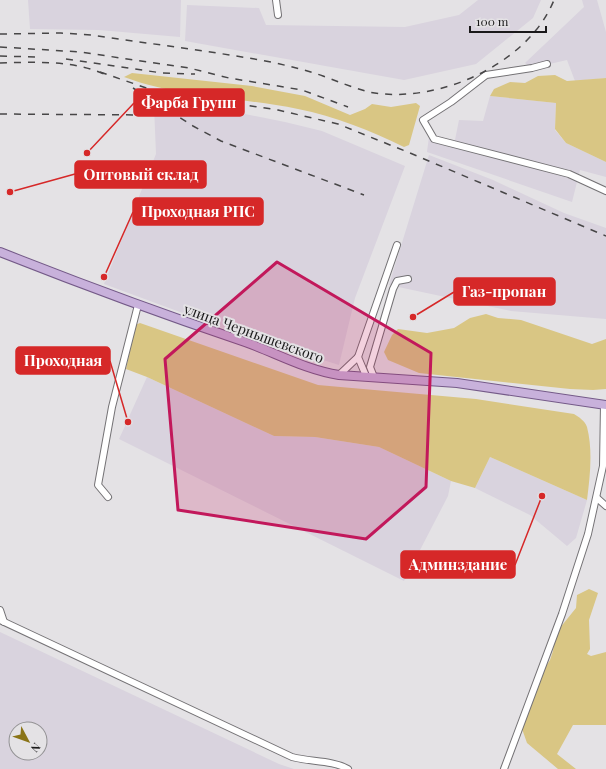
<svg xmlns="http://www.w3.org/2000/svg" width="606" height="769" font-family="'Playfair Display',serif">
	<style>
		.built { fill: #d9d3de; fill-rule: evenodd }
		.green { fill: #d9c684 }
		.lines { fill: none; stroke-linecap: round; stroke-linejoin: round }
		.minor-casing { stroke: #747275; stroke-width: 8 }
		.major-casing { stroke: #745a88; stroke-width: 10 }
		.minor { stroke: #fff; stroke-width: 6 }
		.major { stroke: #c8b1db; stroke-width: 8 }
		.rail { stroke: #474647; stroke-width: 1.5; stroke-dasharray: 7 7; stroke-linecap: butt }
		.marked { fill: #c2185b; fill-opacity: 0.2; stroke: #c2185b; stroke-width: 3; stroke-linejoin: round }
		.labels { text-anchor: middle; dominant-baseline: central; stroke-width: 4; stroke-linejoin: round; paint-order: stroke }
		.street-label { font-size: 14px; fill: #1a191a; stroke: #e4e2e5 }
		.leader { fill: none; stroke: #d62828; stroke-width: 1.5 }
		.callout-dot { fill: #d62828; stroke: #e4e2e5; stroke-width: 1.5 }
		.callout { fill: #d62828; stroke: #d62828; stroke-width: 1.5 }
		.callout-label { font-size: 15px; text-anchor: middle; font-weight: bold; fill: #fff }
	</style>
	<rect width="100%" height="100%" fill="#e4e2e5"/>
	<g class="built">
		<path d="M 28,0 L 181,0 L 180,37 L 99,30 L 30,29 Z"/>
		<path d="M 478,0 L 541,0 L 533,18 L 476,64 L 404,80 L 185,41 L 187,5 L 259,8 L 266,25 L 405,27 L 459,15 Z"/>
		<path d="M 582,0 L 597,0 L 606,32 L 606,78 L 575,81 L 567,60 L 532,68 L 525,63 L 584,7 Z"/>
		<path d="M 490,96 L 556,103 L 555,130 L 566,143 L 606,162 L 606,177 L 580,170 L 572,202 L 427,152 L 429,137 L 455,140 L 459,120 L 483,121 Z"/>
		<path d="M 160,97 L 285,122 L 322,131 L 405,166 L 355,298 L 339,365 L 245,336 L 104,284 L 156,154 L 154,106 L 156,100 Z"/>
		<path d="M 429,155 L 493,180 L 564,213 L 606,228 L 606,319 L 511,311 L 389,285 Z"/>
		<path d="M 147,377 L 274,436 L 315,437 L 379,447 L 451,481 L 448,496 L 404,581 L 119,439 L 126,424 L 124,423 L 126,419 L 128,419 Z"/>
		<path d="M 490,457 L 587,500 L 576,538 L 567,546 L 530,515 L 475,488 Z"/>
		<path d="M 0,632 L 279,764 L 294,769 L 0,769 ZM 16,729 L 40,729 L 40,753 L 16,753 Z"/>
	</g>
	<g class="green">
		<path d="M 132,73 L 252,86 L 305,96 L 350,115 L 365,109 L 372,104 L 391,107 L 416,103 L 420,106 L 409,145 L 404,147 C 371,131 335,116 298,109 C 240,97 180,98 124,77 Z"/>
		<path d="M 555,75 L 567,81 L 606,78 L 606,162 L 566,143 L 555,129 L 556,103 L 490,96 L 494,89 L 510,82 L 525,83 L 538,76 Z"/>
		<path d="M 486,314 L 498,318 L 521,320 L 592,344 L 606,339 L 606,389 L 593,390 L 570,389 L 419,373 L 388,360 L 384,352 L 392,335 L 398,329 L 427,333 L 454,328 L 470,318 Z"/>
		<path d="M 140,323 L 318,385 L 476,399 L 574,414 C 579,417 585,421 587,427 C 593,450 590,477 587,500 L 490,457 L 475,488 L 451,481 L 379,447 L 315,437 L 274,436 L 147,377 L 126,369 L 135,325 Z"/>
		<path d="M 589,589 L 598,593 L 589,620 L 590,649 L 587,654 L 591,656 L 606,652 L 606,725 L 573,725 L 557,754 L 576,769 L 558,769 L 527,743 L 521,726 L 537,680 L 550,660 L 553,651 L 555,634 L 576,608 L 577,595 Z"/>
	</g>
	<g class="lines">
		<g class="minor-casing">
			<g id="minor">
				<path d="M 276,0 L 278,15"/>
				<path d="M 547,64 L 532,68 L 486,75 L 451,102 L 423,120 L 434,139 L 569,174 L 606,191"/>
				<path d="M 358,357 L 366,376"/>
				<path d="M 339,375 L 358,357 L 397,245"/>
				<path d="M 374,377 L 370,367 L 393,289 L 397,281 L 408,279"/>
				<path d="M 108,497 L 98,485 L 112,407 L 138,305"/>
				<path d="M 597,498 L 606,506"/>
				<path d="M 0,610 L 4,622"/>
				<path d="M 0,620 L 292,757 C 310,762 332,760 348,769"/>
				<path d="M 504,769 L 562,614 L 588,534 L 603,466 L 604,404"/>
			</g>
		</g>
		<g class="major-casing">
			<path id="major" d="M 0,252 C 81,284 162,314 245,342 C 276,353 306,370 339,375 L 457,383 L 606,405"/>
		</g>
		<use href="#minor" class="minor"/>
		<use href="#major" class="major"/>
		<g class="rail">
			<path d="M 0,34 L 61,33 L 91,35 C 151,44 211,51 271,62 C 289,66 306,70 323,76 C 339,82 354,88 369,92 C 436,105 528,65 554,0"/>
			<path d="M 0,47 L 80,52 L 189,68 L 229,78 L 302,90 L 348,107"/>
			<path d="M 0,56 L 36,57"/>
			<path d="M 66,59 L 162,73 L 195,74"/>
			<path d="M 0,63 C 35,62 72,60 104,74"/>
			<path d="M 100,72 L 158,92 L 278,110 L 338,124 L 410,153 L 606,236"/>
			<path d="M 133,88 L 193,126 L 221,141 L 364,195"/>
			<path d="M 0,114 L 146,115"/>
		</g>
	</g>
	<path class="marked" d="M 277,262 L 431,353 L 426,487 L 366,539 L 178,510 L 165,359 Z"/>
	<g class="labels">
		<g class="street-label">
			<text transform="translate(254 333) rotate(20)">улица Чернышевского</text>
		</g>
	</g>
	<path class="leader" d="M87 153L134 103M10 192L75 174M104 277L133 212M413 317L454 292M128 422L110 361M542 496L515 565"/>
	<g class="callout-dot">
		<circle cx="87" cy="153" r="4"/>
		<circle cx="10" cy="192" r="4"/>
		<circle cx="104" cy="277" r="4"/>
		<circle cx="413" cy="317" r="4"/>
		<circle cx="128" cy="422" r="4"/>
		<circle cx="542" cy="496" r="4"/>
	</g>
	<g class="callout">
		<rect x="134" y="89" width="110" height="27" rx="4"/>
		<rect x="75" y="161" width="131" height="27" rx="4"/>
		<rect x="133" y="198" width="130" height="27" rx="4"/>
		<rect x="454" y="278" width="101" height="27" rx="4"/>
		<rect x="16" y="347" width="94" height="27" rx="4"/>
		<rect x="401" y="551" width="114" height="27" rx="4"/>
	</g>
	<g class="callout-label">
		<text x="189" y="108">Фарба Групп</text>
		<text x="141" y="180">Оптовый склад</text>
		<text x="198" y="217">Проходная РПС</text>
		<text x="504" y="297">Газ-пропан</text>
		<text x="63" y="366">Проходная</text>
		<text x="458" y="570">Админздание</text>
	</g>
	<g transform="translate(28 741) rotate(131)"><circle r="19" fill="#e4e2e5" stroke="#939294"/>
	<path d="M0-3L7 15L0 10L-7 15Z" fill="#8a7417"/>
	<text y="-6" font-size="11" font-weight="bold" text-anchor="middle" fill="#1a191a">N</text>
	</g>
	<path d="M470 26v6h76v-6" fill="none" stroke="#1a191a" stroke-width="2"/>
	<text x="476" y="26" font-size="12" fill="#1a191a" stroke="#e4e2e5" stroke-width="3" paint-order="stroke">100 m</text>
</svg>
